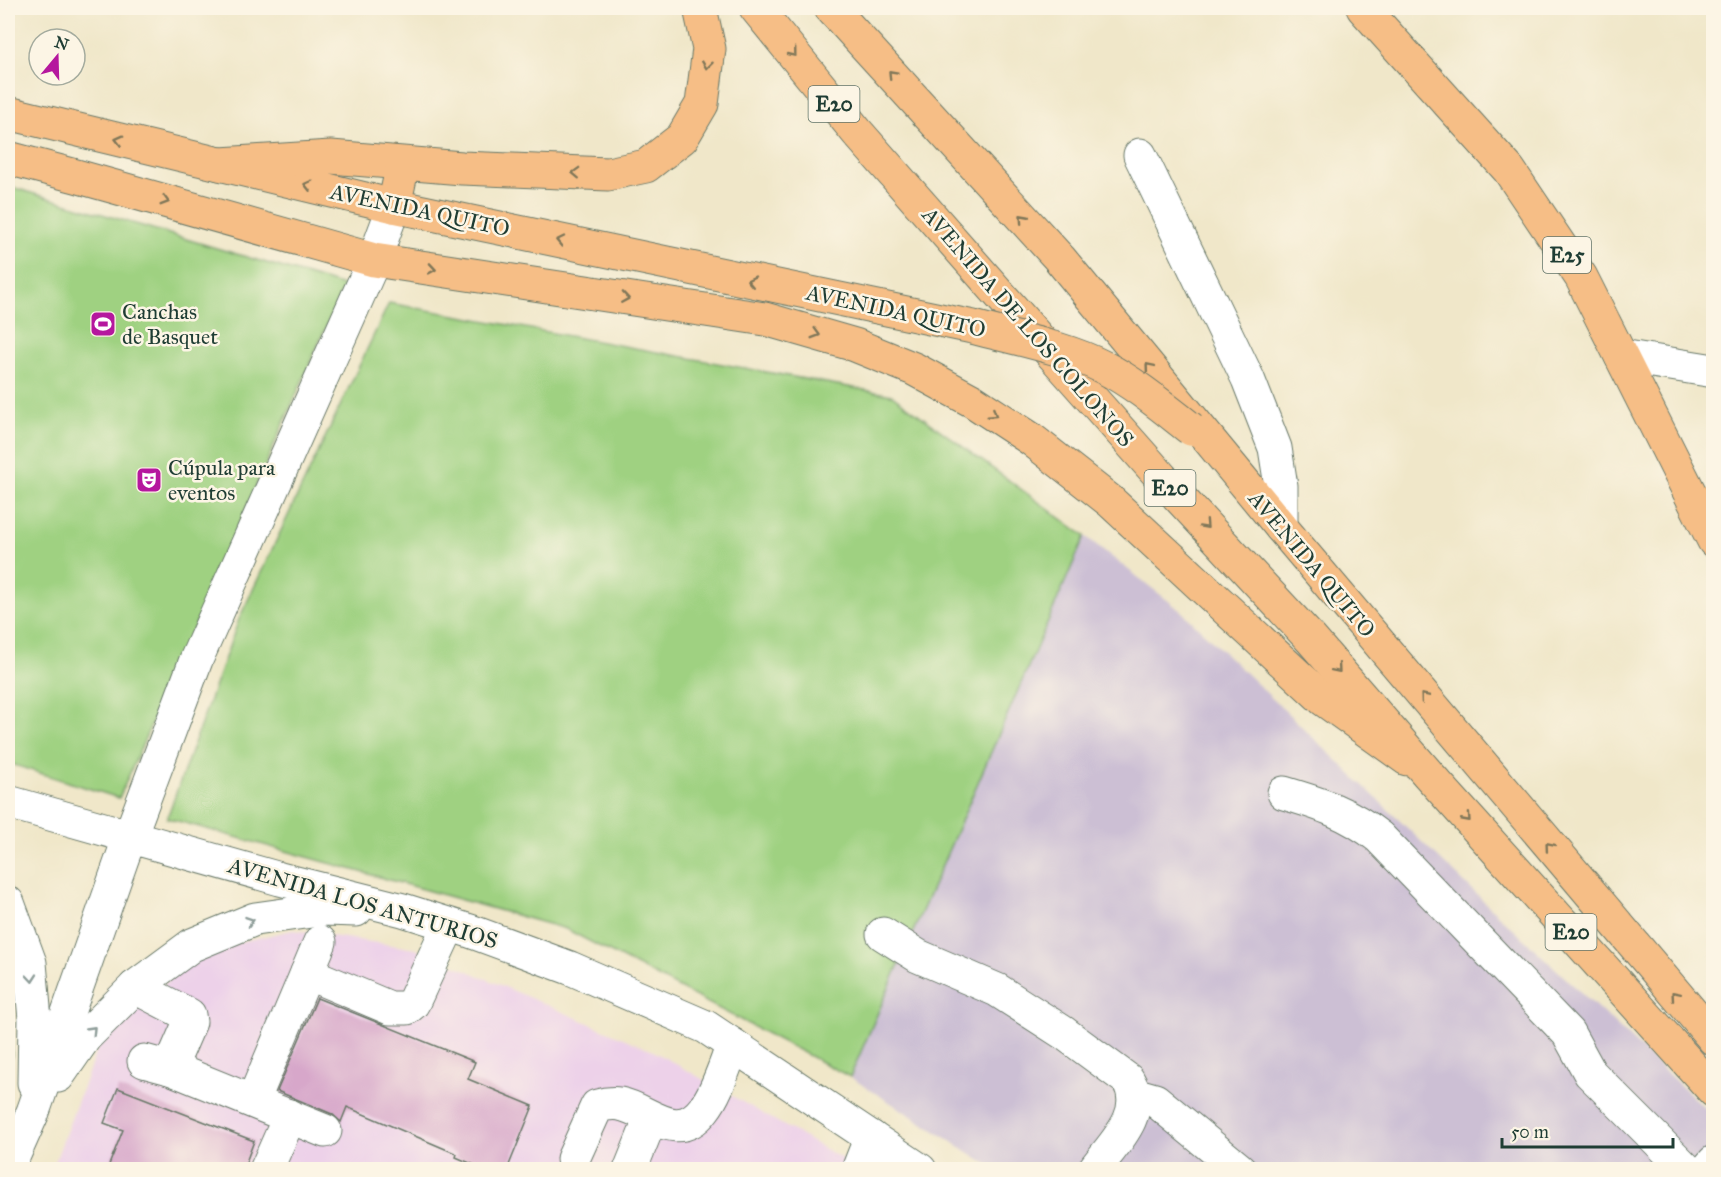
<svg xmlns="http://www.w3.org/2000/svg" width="1721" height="1177" font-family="'IM FELL Great Primer',serif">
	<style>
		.built { fill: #edd1e9 }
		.industrial { fill: #ccbfd4 }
		.green { fill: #9fd181; stroke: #5f875a; stroke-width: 1.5 }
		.building { fill: #d7a7ca }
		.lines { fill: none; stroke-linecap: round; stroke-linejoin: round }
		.minor-casing { stroke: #687868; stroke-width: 35 }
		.major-casing { stroke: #687868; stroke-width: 35 }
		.highway-casing { stroke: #687868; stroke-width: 35 }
		.minor { stroke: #fff; stroke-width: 33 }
		.major { stroke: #f6be86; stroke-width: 33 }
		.highway { stroke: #f6be86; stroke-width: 33 }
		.major-bridge-casing { stroke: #687868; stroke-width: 35; stroke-linecap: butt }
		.major-bridge { stroke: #f6be86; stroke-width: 33 }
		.oneway { stroke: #807759 }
		.oneway2 { stroke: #8f9e9a }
		.labels { text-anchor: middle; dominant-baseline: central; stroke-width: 5; stroke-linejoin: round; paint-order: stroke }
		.shield { fill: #fcf5e5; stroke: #617469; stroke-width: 1.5 }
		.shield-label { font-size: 21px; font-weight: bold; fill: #1f3d34 }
		.street-label { font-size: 22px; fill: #1f3d34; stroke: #fcf5e5 }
		.poi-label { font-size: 22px; fill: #1f3d34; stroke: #fcf5e5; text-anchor: start }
	</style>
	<rect width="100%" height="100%" fill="#fcf5e5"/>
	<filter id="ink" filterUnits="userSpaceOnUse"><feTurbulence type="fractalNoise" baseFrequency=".0167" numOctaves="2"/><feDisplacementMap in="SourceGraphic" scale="12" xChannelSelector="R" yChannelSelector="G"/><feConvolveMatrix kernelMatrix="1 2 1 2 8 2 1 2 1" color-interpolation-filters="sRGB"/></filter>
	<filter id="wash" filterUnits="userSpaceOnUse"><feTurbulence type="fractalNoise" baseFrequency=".008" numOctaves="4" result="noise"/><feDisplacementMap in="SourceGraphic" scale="24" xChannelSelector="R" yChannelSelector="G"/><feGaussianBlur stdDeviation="1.35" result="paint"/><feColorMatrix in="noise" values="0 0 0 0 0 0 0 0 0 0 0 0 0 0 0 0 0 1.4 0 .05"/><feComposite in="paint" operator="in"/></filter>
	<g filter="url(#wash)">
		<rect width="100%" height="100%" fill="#f0e7c9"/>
		<path class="built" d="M 293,930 L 417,949 L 653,1051 L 860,1169 L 52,1170 L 103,1033 L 208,949 Z"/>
		<path class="industrial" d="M 1085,536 L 1180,610 L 1497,914 L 1713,1116 L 1713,1156 L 1701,1170 L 995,1169 L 850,1077 Z"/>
		<g class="green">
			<path d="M 8,186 L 344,286 L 119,798 L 8,763 Z"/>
			<path d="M 389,303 L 892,395 L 1085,536 L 850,1077 L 566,929 L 167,818 L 239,619 Z"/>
			<path d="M 8,953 L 13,966 L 12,1055 L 8,1065 Z"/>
		</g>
		<g id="blocks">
			<g class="building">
				<path d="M 317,998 L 475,1062 L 468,1079 L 533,1106 L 507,1170 L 486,1170 L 456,1157 L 457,1154 L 347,1107 L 341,1122 L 332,1114 L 277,1091 Z"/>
				<path d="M 118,1088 L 254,1141 L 243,1170 L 107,1170 L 123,1130 L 104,1123 Z"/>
			</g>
		</g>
	</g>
	<g filter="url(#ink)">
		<use href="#blocks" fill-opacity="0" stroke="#687868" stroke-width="1.5"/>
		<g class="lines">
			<g class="minor-casing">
				<g id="minor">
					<path d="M 1140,155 L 1248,379 L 1275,448 L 1281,486 L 1281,527"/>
					<path d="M 1621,356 L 1714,371"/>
					<path d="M 1284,793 C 1321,804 1349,813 1379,837 L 1568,1033 L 1590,1073 L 1687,1170"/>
					<path d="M 8,802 L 280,879 L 403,910 L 470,931 L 570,968 L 706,1027 L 920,1170"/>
					<path d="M 8,903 L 30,963 L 35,1019 L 34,1083"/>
					<path d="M 883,934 L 918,956 L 997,990 L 1064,1033 L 1128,1080 C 1148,1113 1113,1144 1094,1170"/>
					<path d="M 307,973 L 390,1008 L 407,1008 L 413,1003 L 449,925"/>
					<path d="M 135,987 L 189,1015 L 190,1022 L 170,1068"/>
					<path d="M 144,1061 L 170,1068 L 325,1131"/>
					<path d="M 58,1076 L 85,1037 L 135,987 L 192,945 L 255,919 L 326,909 L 356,910"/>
					<path d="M 1134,1094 L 1155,1100 L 1240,1170"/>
					<path d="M 253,1101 L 320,942"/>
					<path d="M 573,1159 L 597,1106 C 604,1104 612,1103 620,1104 C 648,1109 677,1145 704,1109 C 717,1093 725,1065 733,1045"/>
					<path d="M 8,1168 L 33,1112 L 130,836 L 196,660 L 374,260 L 394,206"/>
					<path d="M 266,1170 L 290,1116"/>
					<path d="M 630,1170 L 651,1118"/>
					<path d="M 858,1170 L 871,1137"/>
					<path d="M 1707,1170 L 1714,1162"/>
				</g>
			</g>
			<g class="major-casing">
				<g id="major">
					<path d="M 1363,8 L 1509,170 L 1581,277 L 1714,541"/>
					<path d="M 8,113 L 394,206 L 973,327"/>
					<path d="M 8,158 L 76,176 L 374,260 L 765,319 L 855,345 L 914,369 L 973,401 L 1031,439 L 1110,501 L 1323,699 L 1407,759"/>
				</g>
			</g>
			<g class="highway-casing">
				<g id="highway">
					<path d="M 756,8 L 857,132 L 1053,355 L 1177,495 L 1311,639 L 1428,774 L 1714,1091"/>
					<path d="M 831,8 L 1060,259 L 1281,527 L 1714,1039"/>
					<path d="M 220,164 L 331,157 L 462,168 L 608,174 L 646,166 L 682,138 L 702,104 L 709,49 L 700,8"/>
					<path d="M 394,206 L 403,164"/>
				</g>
			</g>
			<use href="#minor" class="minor"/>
			<use href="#major" class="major"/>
			<use href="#highway" class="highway"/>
			<g class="major-bridge-casing">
				<path id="major-bridge" d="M 973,327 C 1017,339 1064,347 1105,368 C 1136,384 1164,408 1191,429"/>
			</g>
			<use href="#major-bridge" class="major-bridge"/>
		</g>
		<defs><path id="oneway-chevron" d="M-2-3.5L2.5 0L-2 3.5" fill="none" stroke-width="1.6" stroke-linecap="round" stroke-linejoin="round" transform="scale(1.5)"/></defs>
		<g class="oneway">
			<use href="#oneway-chevron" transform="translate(793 53) rotate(51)"/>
			<use href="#oneway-chevron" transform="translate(707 65) rotate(97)"/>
			<use href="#oneway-chevron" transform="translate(892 74) rotate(-133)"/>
			<use href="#oneway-chevron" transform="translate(119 140) rotate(-166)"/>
			<use href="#oneway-chevron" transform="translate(576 173) rotate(-178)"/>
			<use href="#oneway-chevron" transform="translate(308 185) rotate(-166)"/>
			<use href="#oneway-chevron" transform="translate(165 201) rotate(16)"/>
			<use href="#oneway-chevron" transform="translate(1023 218) rotate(-132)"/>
			<use href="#oneway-chevron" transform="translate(560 241) rotate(-168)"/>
			<use href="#oneway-chevron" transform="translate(432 269) rotate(9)"/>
			<use href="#oneway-chevron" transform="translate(751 281) rotate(-168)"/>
			<use href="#oneway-chevron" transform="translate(625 298) rotate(9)"/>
			<use href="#oneway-chevron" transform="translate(816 334) rotate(16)"/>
			<use href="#oneway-chevron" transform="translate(1149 367) rotate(-130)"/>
			<use href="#oneway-chevron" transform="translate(993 414) rotate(33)"/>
			<use href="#oneway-chevron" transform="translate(1205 525) rotate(47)"/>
			<use href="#oneway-chevron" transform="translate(1337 669) rotate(49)"/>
			<use href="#oneway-chevron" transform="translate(1424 697) rotate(-130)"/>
			<use href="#oneway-chevron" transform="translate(1467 818) rotate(48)"/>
			<use href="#oneway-chevron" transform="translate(1549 846) rotate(-130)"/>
			<use href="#oneway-chevron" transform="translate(1675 995) rotate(-131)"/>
		</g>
		<g class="oneway2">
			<use href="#oneway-chevron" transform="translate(250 921) rotate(-19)"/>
			<use href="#oneway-chevron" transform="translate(32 978) rotate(85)"/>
			<use href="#oneway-chevron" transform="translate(92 1030) rotate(-46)"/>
		</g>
	</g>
	<defs>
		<g id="stadium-square" transform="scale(1.35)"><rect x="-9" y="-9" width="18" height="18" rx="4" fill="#b5179e" stroke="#fcf5e5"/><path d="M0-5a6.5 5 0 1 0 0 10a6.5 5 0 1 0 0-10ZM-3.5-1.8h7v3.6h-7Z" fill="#fff"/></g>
		<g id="theatre-square" transform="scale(1.35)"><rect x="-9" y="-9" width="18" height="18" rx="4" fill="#b5179e" stroke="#fcf5e5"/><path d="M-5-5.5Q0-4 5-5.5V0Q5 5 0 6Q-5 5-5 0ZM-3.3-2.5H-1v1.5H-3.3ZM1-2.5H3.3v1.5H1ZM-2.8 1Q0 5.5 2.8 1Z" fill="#fff"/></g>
	</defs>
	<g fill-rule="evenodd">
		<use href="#stadium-square" x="103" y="324"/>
		<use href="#theatre-square" x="149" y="480"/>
	</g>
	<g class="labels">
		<g class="shield">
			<rect x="808.5" y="86" width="51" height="36" rx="4.5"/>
			<rect x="1543" y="237" width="48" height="36" rx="4.5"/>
			<rect x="1144.5" y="470" width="51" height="36" rx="4.5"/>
			<rect x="1545.5" y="914" width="51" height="36" rx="4.5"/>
		</g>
		<g class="shield-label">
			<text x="834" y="104">E20</text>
			<text x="1567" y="255">E25</text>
			<text x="1170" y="488">E20</text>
			<text x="1571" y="932">E20</text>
		</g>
		<g class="street-label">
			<text transform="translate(420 210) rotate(12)">AVENIDA QUITO</text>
			<text transform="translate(896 311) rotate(12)">AVENIDA QUITO</text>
			<text transform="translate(1028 327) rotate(49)">AVENIDA DE LOS COLONOS</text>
			<text transform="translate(1312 564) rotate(50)">AVENIDA QUITO</text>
			<text transform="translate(363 903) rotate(16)">AVENIDA LOS ANTURIOS</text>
		</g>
		<g class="poi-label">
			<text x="122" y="311">Canchas<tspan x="122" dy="25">de Basquet</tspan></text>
			<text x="168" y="467">Cúpula para<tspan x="168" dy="25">eventos</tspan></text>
		</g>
	</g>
	<rect width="1721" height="1177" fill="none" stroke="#fcf5e5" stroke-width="30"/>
	<g transform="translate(57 57) rotate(19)"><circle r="28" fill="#fcf5e5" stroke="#a4ab9e" stroke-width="1.5"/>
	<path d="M0-4.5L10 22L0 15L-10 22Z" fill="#b5179e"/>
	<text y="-9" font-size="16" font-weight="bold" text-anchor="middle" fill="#1f3d34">N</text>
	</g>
	<path d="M1502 1138v9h171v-9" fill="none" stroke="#1f3d34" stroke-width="3"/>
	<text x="1511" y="1138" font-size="18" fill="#1f3d34" stroke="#fcf5e5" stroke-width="4.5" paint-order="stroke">50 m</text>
</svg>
